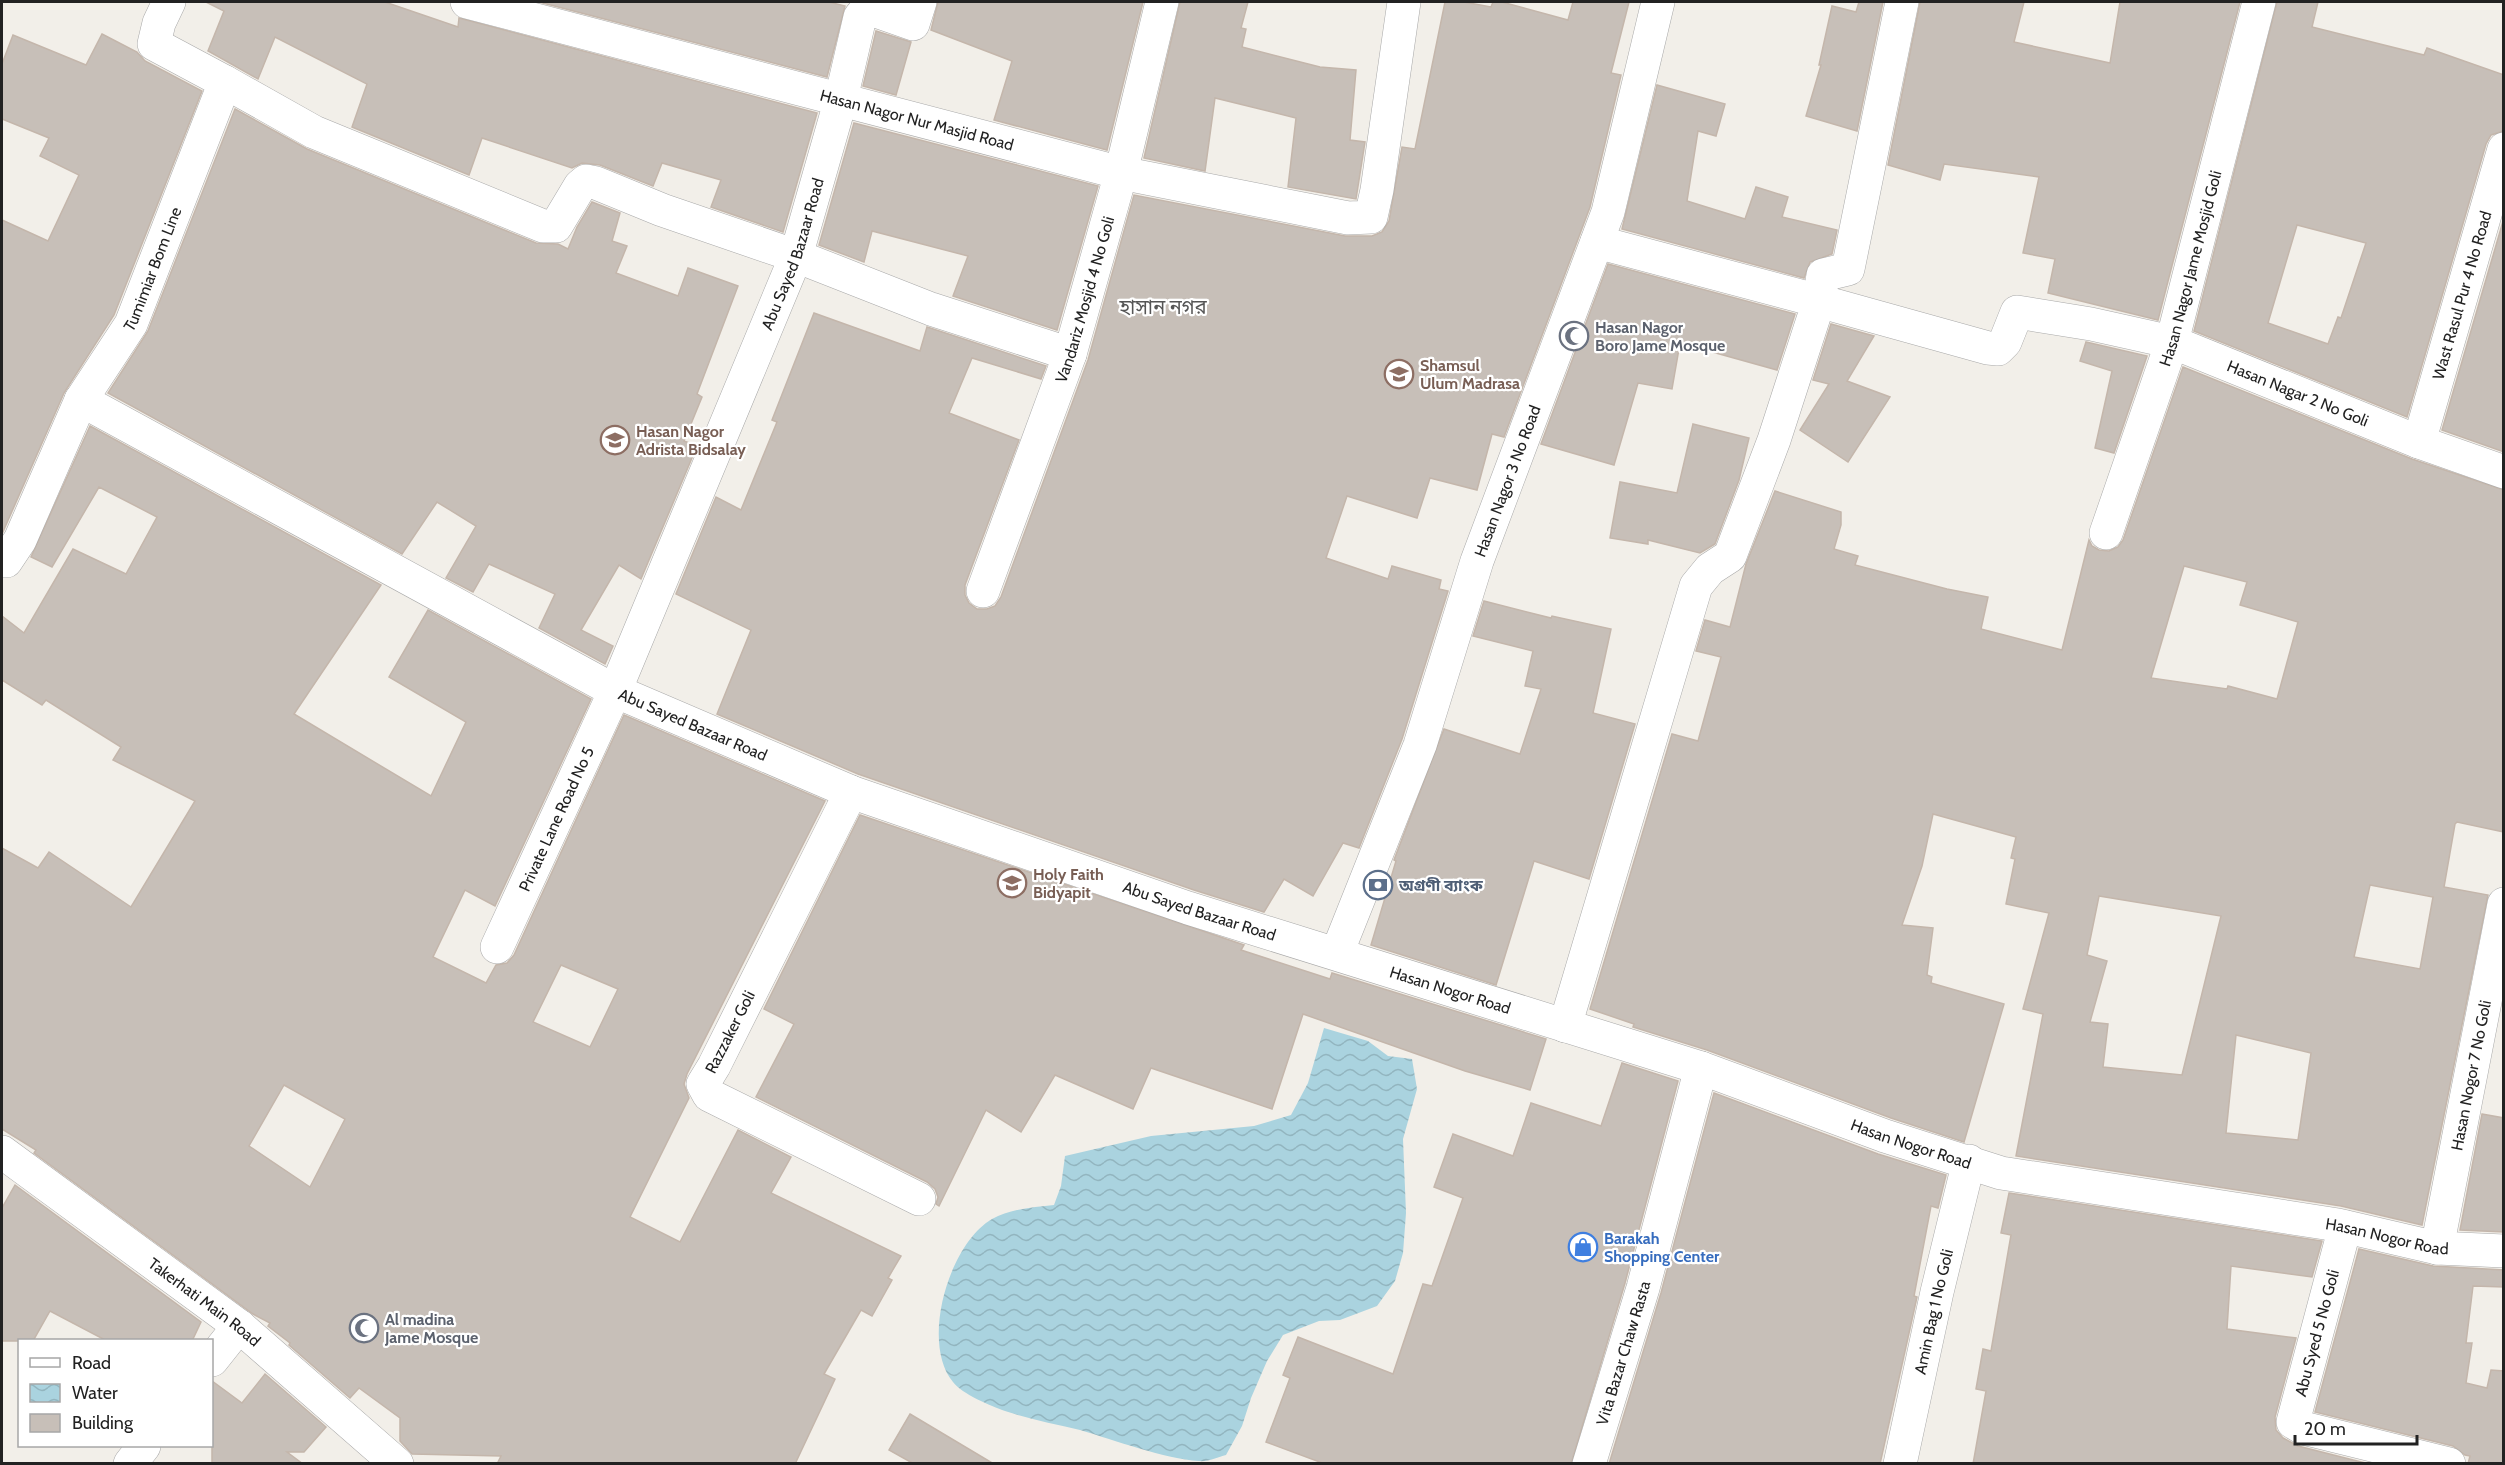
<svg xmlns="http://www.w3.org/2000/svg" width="2505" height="1465" font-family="Cabin,'Noto Sans Bengali',sans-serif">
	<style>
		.water { fill: url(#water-waves) }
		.building { fill: #c7bfb8; stroke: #c4b6ab; stroke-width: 1.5; fill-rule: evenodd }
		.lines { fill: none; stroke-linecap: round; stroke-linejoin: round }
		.minor-casing { stroke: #a9a9a9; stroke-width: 34 }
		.minor { stroke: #fff; stroke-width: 33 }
		.labels { text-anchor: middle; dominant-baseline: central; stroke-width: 4.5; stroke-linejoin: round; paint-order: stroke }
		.street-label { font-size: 16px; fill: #222; stroke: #fff }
		.worship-label { font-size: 16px; font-weight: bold; fill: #5b616d; stroke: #fff; text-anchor: start }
		.education-label { font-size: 16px; font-weight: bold; fill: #785e54; stroke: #fff; text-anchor: start }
		.service-label { font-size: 16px; font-weight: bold; fill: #4e5e75; stroke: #fff; text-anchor: start }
		.shop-label { font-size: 16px; font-weight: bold; fill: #366cbe; stroke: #fff; text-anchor: start }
		.quarter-label { font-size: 20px; fill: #555; stroke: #fff }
	</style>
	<defs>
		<pattern id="water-waves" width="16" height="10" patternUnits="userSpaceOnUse" patternTransform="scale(1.5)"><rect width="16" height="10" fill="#aad3df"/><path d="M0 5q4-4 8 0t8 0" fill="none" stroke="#92b5bf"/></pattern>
	</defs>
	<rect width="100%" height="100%" fill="#f2efe9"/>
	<path class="water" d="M 1324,1028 L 1368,1041 L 1388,1056 L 1412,1059 L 1417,1089 L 1403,1139 L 1406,1213 L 1403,1253 L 1395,1281 L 1377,1306 L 1340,1320 L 1319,1321 L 1283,1335 L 1267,1361 L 1251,1398 L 1242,1426 L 1226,1455 C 1218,1457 1208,1462 1199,1461 C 1165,1459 1114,1440 1080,1430 C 1055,1424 1029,1419 1005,1411 C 991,1406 962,1394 953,1382 C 920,1342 949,1244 992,1219 C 1010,1209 1034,1207 1054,1205 L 1061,1186 L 1065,1156 L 1151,1136 L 1254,1126 L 1291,1115 L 1308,1083 Z"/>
	<g class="building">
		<path d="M 206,2 L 385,2 L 458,27 L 459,18 L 817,113 L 783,232 L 711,207 L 721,180 L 662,163 L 653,186 L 600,165 L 582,163 L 572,168 L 482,138 L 469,175 L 352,127 L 367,84 L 275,37 L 258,79 L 208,51 L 224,11 Z"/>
		<path d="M 539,2 L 829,2 L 845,6 L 827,77 Z"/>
		<path d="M 938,2 L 1143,2 L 1107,150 L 994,120 L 1012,61 L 931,30 Z"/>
		<path d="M 1180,2 L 1248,2 L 1241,28 L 1246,29 L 1242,47 L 1320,67 L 1356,70 L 1350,140 L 1365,142 L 1356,199 L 1288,187 L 1296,118 L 1215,98 L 1205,171 L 1144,158 Z"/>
		<path d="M 1445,2 L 1464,2 L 1491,7 L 1493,2 L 1502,2 L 1568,20 L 1573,2 L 1629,2 L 1611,73 L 1621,75 L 1590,207 L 1504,437 L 1492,434 L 1477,490 L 1430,478 L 1417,518 L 1347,496 L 1326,558 L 1388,579 L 1392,566 L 1441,580 L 1439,589 L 1448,591 L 1402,739 L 1359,848 L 1343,843 L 1313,896 L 1284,879 L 1264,912 L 1194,890 L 858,774 L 717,714 L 751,630 L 676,594 L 716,497 L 741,510 L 777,422 L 772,420 L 814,313 L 920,351 L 927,327 L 1046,366 L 1041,379 L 972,358 L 949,413 L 1019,440 L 965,585 L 965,595 L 969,603 L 977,609 L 987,609 L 995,606 L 1001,597 L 1088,360 L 1134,195 L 1345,236 L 1372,236 L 1382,232 L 1389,221 L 1402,147 L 1415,149 Z"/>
		<path d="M 1859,2 L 1883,2 L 1857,131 L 1806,116 L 1821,65 L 1819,65 L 1832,6 L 1856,12 Z"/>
		<path d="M 1920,2 L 2024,2 L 2014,42 L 2110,63 L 2120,2 L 2240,2 L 2158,320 L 2048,293 L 2055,259 L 2023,253 L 2039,177 L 1944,164 L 1940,180 L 1888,165 Z"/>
		<path d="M 2277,2 L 2318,2 L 2312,27 L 2424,55 L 2427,48 L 2504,75 L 2504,131 L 2491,135 L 2486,144 L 2407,417 L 2194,331 ZM 2297,225 L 2366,243 L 2341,318 L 2338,317 L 2328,344 L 2268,323 Z"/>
		<path d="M 876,31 L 911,42 L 896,95 L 863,86 Z"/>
		<path d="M 102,34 L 137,52 L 145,61 L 202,91 L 114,315 L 64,393 L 2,534 L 2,220 L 48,241 L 79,175 L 40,156 L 49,138 L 2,119 L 2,64 L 13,35 L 86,65 Z"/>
		<path d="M 1657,85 L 1725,104 L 1716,136 L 1698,131 L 1687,201 L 1745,219 L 1756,187 L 1788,197 L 1782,217 L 1837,230 L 1832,254 L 1810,262 L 1804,278 L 1622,229 Z"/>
		<path d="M 235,109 L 307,149 L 536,243 L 558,244 L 568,249 L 577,227 L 592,202 L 620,213 L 612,241 L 627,246 L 616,273 L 678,296 L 688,268 L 738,286 L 697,394 L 702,397 L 684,441 L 697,446 L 641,579 L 619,565 L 581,630 L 613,646 L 605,664 L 539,628 L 555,594 L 489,564 L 473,592 L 446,578 L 476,526 L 437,502 L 402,554 L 108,393 L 148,331 Z"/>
		<path d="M 854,123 L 1098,186 L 1057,330 L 953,296 L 968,256 L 872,231 L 864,262 L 819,245 Z"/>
		<path d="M 2504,218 L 2504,452 L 2442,430 Z"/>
		<path d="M 1608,264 L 1795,314 L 1777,370 L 1680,343 L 1672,389 L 1638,383 L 1614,465 L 1541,444 Z"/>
		<path d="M 1831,324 L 1874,336 L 1847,381 L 1890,397 L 1848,462 L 1800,430 L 1829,384 L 1813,380 Z"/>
		<path d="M 2086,342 L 2147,356 L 2114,453 L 2095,448 L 2112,371 L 2080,361 Z"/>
		<path d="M 2183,367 L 2412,459 L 2504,490 L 2504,832 L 2457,822 L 2455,824 L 2444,887 L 2488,895 L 2422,1225 L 2341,1206 L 2016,1156 L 2043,1014 L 2023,1009 L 2049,913 L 2006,904 L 2015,859 L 2011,858 L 2016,837 L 1933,814 L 1922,866 L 1902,925 L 1933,928 L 1927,975 L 1932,977 L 1931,983 L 2004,1004 L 1964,1142 L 1891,1118 L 1707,1050 L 1633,1027 L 1634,1024 L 1590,1009 L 1672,734 L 1698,741 L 1721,657 L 1696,651 L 1705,620 L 1730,627 L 1746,564 L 1775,491 L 1841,512 L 1841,525 L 1834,549 L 1858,556 L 1855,565 L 1947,589 L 1988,597 L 1981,629 L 2062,650 L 2089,540 L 2092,546 L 2099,550 L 2109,551 L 2118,547 L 2123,540 ZM 2184,566 L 2247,582 L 2240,605 L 2298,622 L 2277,699 L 2228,686 L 2227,689 L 2151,678 ZM 2370,885 L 2433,897 L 2420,969 L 2354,957 ZM 2099,896 L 2221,916 L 2182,1075 L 2103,1067 L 2108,1024 L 2090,1022 L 2107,961 L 2087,955 ZM 2236,1035 L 2311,1053 L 2298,1140 L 2226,1133 Z"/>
		<path d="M 1693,424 L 1749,438 L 1739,480 L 1715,544 L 1700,553 L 1648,540 L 1648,544 L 1610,538 L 1620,482 L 1677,493 Z"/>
		<path d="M 90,426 L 381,585 L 294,714 L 431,796 L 466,722 L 389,677 L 428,610 L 591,699 L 495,906 L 465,890 L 433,957 L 486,983 L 496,965 L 507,963 L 514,955 L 624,715 L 825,801 L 687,1074 L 684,1084 L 689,1098 L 630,1217 L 680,1242 L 738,1130 L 791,1157 L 771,1193 L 901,1256 L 888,1278 L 892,1280 L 872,1316 L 861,1310 L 824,1374 L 835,1379 L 795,1464 L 497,1464 L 501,1456 L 412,1454 L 400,1441 L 400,1418 L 359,1388 L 350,1398 L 289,1345 L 290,1343 L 268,1326 L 270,1323 L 253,1314 L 34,1153 L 36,1150 L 2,1129 L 2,848 L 38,868 L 49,852 L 131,907 L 195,801 L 113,760 L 121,747 L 46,700 L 42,705 L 2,680 L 2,616 L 24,633 L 73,549 L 126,574 L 157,517 L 99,487 L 52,567 L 31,557 ZM 561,965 L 618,989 L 590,1047 L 533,1022 ZM 284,1085 L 345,1119 L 310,1187 L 249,1146 Z"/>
		<path d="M 1484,601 L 1551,618 L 1552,616 L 1611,629 L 1593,713 L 1635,724 L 1589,879 L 1534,861 L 1496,985 L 1371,945 L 1396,861 L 1394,860 L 1444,729 L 1520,754 L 1541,689 L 1525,686 L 1533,651 L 1473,636 Z"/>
		<path d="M 860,815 L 1244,945 L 1241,950 L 1330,979 L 1332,973 L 1546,1039 L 1530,1090 L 1465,1071 L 1303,1014 L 1272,1109 L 1151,1068 L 1133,1109 L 1055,1075 L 1021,1132 L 986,1110 L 939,1206 L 936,1204 L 938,1197 L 935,1189 L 927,1182 L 756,1097 L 794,1024 L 764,1009 Z"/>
		<path d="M 1622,1063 L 1678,1081 L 1625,1283 L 1571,1464 L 1325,1464 L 1266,1442 L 1290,1378 L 1283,1375 L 1298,1337 L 1393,1374 L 1423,1284 L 1432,1286 L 1463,1198 L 1434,1187 L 1453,1134 L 1513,1156 L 1531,1103 L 1601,1126 Z"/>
		<path d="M 1714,1093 L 1878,1154 L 1946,1175 L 1938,1208 L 1931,1206 L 1914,1296 L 1917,1297 L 1880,1464 L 1609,1464 L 1661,1293 Z"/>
		<path d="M 2482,1114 L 2504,1118 L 2504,1232 L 2460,1230 Z"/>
		<path d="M 15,1185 L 201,1322 L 192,1341 L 107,1341 L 50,1311 L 33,1341 L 2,1341 L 2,1208 Z"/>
		<path d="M 2009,1193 L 2322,1241 L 2312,1277 L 2231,1266 L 2227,1329 L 2296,1338 L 2275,1417 L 2276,1430 L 2283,1438 L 2298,1446 L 2369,1464 L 1973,1464 L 1986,1391 L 1976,1389 L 1983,1349 L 1991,1351 L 2011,1235 L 2001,1233 Z"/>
		<path d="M 2359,1249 L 2433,1266 L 2504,1270 L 2504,1287 L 2473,1286 L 2466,1343 L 2472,1343 L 2466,1383 L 2487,1388 L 2491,1370 L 2504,1371 L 2504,1464 L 2468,1464 L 2470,1456 L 2465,1455 L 2453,1446 L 2315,1412 Z"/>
		<path d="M 265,1374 L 326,1427 L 304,1452 L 287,1452 L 303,1464 L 212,1464 L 212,1381 L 242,1403 Z"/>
		<path d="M 910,1414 L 994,1464 L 914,1464 L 889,1450 Z"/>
	</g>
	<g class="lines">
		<g class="minor-casing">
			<g id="minor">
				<path id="s1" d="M 467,2 L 1121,173 L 1348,218 L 1371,217 L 1377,190 L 1404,2"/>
				<path id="s2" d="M 1902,2 L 1848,269 L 1823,275 L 1819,301 L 1988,348 L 1998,349 L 2005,342 L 2017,312 L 2091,324 L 2172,342 L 2419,442 L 2504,472"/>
				<path d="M 225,82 L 314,132 L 543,226 L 556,226 L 580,186 L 586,181 L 596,183 L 662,210 L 796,256 L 931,309 L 1070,354"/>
				<path id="s3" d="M 81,400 L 615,691 L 851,792 L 1188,908 L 1701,1068 L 1885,1136 L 2001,1173 L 2338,1225 L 2437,1248 L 2504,1251"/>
				<path id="s4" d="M 2419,442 L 2504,149"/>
				<path id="s5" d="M 2106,533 L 2172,342 L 2259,2"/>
				<path id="s6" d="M 2,561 L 6,561 L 20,540 L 81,400 L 131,324 L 225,82 L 154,44 L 159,23 L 169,2"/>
				<path id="s7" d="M 983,591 L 1070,354 L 1121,173 L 1162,2"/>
				<path d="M 851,792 L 714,1066 L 703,1084 L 709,1095 L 919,1199"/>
				<path id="s8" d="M 497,947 L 615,691 L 796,256 L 841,99 L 860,17 L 865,11 L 873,10 L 913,24 L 920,2"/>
				<path id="s9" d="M 1337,953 L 1420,745 L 1477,561 L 1608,212 L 1658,2"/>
				<path d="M 1565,1026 L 1696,586 L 1710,569 L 1730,556 L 1774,440 L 1819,301 L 1597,242"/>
				<path id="s10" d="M 2,1152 L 239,1326 L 397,1464"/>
				<path d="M 2345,1227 L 2293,1422 L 2303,1428 L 2449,1464"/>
				<path id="s11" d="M 2437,1248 L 2504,904"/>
				<path d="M 212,1360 L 239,1326"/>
				<path d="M 130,1464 L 144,1446"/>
				<path id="s12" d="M 1589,1464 L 1643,1288 L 1701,1068"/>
				<path id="s13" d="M 1900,1464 L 1937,1292 L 1969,1161"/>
			</g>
		</g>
		<use href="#minor" class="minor"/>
	</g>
	<defs>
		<g id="mosque-ring" transform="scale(1.5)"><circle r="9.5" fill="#fff" stroke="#6b7280" stroke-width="1.5"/><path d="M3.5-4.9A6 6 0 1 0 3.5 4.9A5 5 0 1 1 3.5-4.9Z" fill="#6b7280"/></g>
		<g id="school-ring" transform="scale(1.5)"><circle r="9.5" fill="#fff" stroke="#8d6e63" stroke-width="1.5"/><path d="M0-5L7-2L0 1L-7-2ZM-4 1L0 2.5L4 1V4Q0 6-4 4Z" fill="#8d6e63"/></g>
		<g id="bank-ring" transform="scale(1.5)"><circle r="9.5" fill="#fff" stroke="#5c6f8a" stroke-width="1.5"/><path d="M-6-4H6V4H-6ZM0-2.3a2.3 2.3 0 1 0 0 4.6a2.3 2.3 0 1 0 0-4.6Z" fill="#5c6f8a"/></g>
		<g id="shop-ring" transform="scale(1.5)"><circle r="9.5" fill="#fff" stroke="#3f7fe0" stroke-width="1.5"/><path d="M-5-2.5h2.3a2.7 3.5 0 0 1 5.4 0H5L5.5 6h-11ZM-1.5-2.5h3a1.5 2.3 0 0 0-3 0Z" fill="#3f7fe0"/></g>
	</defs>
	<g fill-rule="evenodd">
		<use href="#mosque-ring" x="1574" y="336"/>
		<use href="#school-ring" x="1399" y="374"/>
		<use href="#school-ring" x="615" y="440"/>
		<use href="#school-ring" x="1012" y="883"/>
		<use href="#bank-ring" x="1378" y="885"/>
		<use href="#shop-ring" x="1583" y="1247"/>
		<use href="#mosque-ring" x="364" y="1328"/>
	</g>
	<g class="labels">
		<g class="street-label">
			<text stroke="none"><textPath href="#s1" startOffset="465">Hasan Nagor Nur Masjid Road</textPath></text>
			<text stroke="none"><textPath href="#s8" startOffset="754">Abu Sayed Bazaar Road</textPath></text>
			<text stroke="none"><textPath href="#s6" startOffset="332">Tumimiar Bom Line</textPath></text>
			<text stroke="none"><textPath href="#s5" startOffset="278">Hasan Nagor Jame Mosjid Goli</textPath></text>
			<text stroke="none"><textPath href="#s4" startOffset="153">Wast Rasul Pur 4 No Road</textPath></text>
			<text stroke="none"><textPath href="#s7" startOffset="309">Vandariz Mosjid 4 No Goli</textPath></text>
			<text stroke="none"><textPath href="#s2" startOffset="846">Hasan Nagar 2 No Goli</textPath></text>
			<text stroke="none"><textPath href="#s9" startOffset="502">Hasan Nagor 3 No Road</textPath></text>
			<text stroke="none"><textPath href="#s3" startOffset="693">Abu Sayed Bazaar Road</textPath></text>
			<text stroke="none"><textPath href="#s8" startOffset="141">Private Lane Road No 5</textPath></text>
			<text stroke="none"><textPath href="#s3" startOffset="1233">Abu Sayed Bazaar Road</textPath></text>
			<text stroke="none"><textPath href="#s3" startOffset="1496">Hasan Nogor Road</textPath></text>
			<text transform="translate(730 1032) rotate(-63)">Razzaker Goli</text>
			<text stroke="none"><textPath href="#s11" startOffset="176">Hasan Nogor 7 No Goli</textPath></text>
			<text stroke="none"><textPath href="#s3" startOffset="1982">Hasan Nogor Road</textPath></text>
			<text stroke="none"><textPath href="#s3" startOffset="2468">Hasan Nogor Road</textPath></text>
			<text stroke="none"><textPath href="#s10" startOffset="252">Takerhati Main Road</textPath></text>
			<text stroke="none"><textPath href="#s13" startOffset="156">Amin Bag 1 No Goli</textPath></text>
			<text transform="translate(2317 1333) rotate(-75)">Abu Syed 5 No Goli</text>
			<text stroke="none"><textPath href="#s12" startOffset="116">Vita Bazar Chaw Rasta</textPath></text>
		</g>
		<g class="worship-label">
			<text x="1595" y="327">Hasan Nagor<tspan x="1595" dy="18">Boro Jame Mosque</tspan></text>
			<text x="385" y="1319">Al madina<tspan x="385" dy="18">Jame Mosque</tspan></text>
		</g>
		<g class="education-label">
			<text x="1420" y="365">Shamsul<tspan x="1420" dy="18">Ulum Madrasa</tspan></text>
			<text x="636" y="431">Hasan Nagor<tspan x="636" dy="18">Adrista Bidsalay</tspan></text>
			<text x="1033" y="874">Holy Faith<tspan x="1033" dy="18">Bidyapit</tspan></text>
		</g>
		<g class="service-label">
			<text x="1399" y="885">অগ্রণী ব্যাংক</text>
		</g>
		<g class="shop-label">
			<text x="1604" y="1238">Barakah<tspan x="1604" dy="18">Shopping Center</tspan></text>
		</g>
		<g class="quarter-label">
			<text x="1163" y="307">হাসান নগর</text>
		</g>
	</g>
	<rect width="2505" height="1465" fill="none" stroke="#222222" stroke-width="6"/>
	<rect x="18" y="1339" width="195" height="108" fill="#ffffff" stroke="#a7a7a7" stroke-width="1.5"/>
	<rect x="30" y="1358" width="30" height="9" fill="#ffffff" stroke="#a7a7a7" stroke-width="1.5"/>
	<text x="72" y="1369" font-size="18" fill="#222222">Road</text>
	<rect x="30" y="1384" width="30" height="18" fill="url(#water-waves)" stroke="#a7a7a7" stroke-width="1.5"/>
	<text x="72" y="1399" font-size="18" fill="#222222">Water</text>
	<rect x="30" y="1414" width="30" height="18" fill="#c7bfb8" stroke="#a7a7a7" stroke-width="1.5"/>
	<text x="72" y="1429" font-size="18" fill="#222222">Building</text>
	<path d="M2295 1435v9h122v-9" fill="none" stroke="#222222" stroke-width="3"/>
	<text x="2304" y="1435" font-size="18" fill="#222222" stroke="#ffffff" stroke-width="4.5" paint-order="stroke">20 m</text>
</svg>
